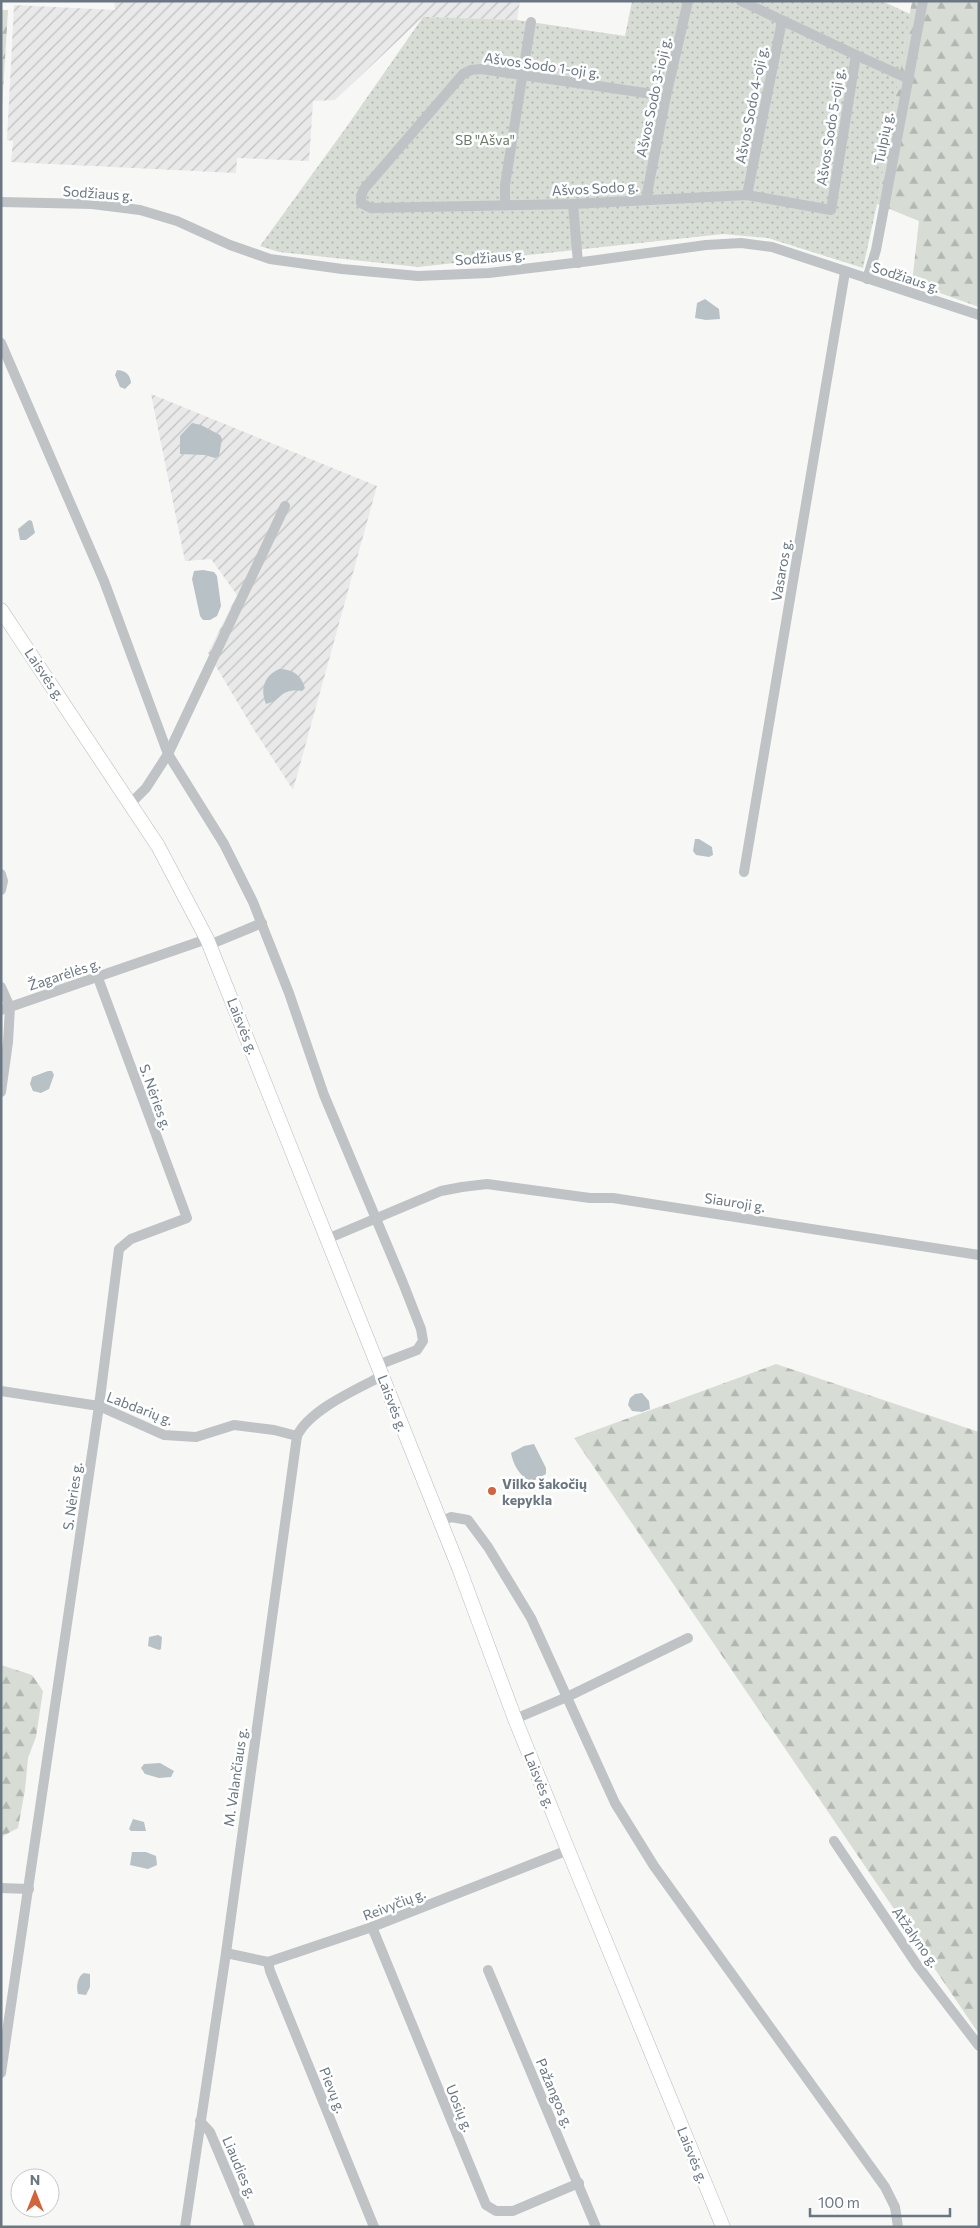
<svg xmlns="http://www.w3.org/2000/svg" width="980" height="2228" font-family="Commissioner,sans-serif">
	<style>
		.industrial { fill: url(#industrial-furrows) }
		.forest { fill: url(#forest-firs) }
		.garden { fill: url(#garden-dots) }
		.water { fill: #b8c1c6 }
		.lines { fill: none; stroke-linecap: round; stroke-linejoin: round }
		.major-casing { stroke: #b3b7ba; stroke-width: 15 }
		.minor { stroke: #bfc3c6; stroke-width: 10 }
		.major { stroke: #fff; stroke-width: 14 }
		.poi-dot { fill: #d2633a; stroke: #fff; stroke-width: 2 }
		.labels { text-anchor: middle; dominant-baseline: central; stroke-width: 5; stroke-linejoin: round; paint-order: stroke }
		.street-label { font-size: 14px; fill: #6a7783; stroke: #fff }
		.park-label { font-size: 14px; fill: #6b7b68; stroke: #fff }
		.poi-label { font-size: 14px; font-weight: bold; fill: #6a7783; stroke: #fff; text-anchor: start }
	</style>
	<defs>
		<pattern id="industrial-furrows" width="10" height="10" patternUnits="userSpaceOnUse" patternTransform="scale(1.25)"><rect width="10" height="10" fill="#e8e9e8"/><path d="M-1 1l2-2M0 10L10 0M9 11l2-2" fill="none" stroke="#c0c2c1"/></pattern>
		<pattern id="forest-firs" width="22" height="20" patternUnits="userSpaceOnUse" patternTransform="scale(1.25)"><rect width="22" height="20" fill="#d7dcd5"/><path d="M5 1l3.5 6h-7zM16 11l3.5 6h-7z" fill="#b2b7b2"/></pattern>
		<pattern id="garden-dots" width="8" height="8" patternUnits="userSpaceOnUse" patternTransform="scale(1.25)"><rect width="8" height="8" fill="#d7dcd5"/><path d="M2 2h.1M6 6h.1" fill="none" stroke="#b2b7b2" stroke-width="1.8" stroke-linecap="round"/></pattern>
	</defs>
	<rect width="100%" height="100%" fill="#f7f8f5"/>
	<g class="industrial">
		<path d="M 114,1 L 520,1 L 517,20 L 423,17 L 335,100 L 313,101 L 309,161 L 237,158 L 236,173 L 11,162 L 13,141 L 7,140 L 14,5 L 115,10 Z"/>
		<path d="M 151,394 L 377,486 L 293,790 L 251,725 L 208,653 L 237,595 L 211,559 L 185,561 Z"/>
	</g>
	<g class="forest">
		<path d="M 912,1 L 979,1 L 979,307 L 912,283 L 919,221 L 877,204 Z"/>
		<path d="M 1,10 L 8,10 L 1,125 Z"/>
		<path d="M 776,1364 L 979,1432 L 979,2034 L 574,1438 Z"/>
		<path d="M 1,1665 L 32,1675 L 43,1691 L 36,1737 L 28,1758 L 25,1790 L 18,1828 L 1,1837 Z"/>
	</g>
	<path class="garden" d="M 632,1 L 882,1 L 910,14 L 877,204 L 863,268 L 768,238 L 723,234 L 418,267 L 279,252 L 260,246 L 345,129 L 423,17 L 517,20 L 625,36 Z"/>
	<g class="water">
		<path d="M 705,299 L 719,309 L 720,319 L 706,320 L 695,318 L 697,303 Z"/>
		<path d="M 117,370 C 127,371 130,375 131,383 L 125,389 L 120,387 L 115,375 Z"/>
		<path d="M 192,423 L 201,425 L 220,435 L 222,439 L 219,456 L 215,458 L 205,455 L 180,454 L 180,436 Z"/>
		<path d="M 29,520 L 32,521 L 35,533 L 26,540 L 20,540 L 18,529 Z"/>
		<path d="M 203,570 L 214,572 L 217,576 L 221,606 L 217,616 L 210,620 L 203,620 L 200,616 L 192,579 L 194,571 Z"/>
		<path d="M 279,669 C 293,669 301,675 305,688 L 302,691 C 279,688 282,701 266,704 C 260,689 264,676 279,669 Z"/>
		<path d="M 695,839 L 699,839 L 712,847 L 713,855 L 709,857 L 696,855 L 693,851 Z"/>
		<path d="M 48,1071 L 52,1071 L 54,1075 L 49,1089 L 41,1093 L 33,1091 L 30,1084 L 32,1077 Z"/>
		<path d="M 642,1393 L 649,1401 L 650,1409 L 642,1412 L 632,1411 L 628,1405 L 630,1398 L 635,1394 Z"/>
		<path d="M 534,1444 L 546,1468 L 546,1474 L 533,1481 C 521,1480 513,1464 511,1453 L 524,1446 Z"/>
		<path d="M 158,1635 L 162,1637 L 161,1649 L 159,1650 L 148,1646 L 149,1637 Z"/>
		<path d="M 160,1763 L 174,1771 L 171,1777 L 159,1778 L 145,1774 L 141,1768 L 144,1764 Z"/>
		<path d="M 133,1819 L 144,1822 L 146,1831 L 131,1831 L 129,1829 Z"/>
		<path d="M 132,1852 L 146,1852 L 156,1856 L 157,1865 L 148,1869 L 130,1865 Z"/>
		<path d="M 84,1973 L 90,1974 L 90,1987 L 86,1995 L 78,1994 C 76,1988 77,1976 84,1973 Z"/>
	</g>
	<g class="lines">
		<g class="major-casing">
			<path id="major" d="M 1,610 L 158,846 L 207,939 L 459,1568 L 515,1719 L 568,1850 L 723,2227"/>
		</g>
		<g class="minor">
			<path d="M 856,55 L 909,79"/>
			<path d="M 666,96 L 481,69 L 471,70 L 463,74 L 364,189 L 361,196 L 361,203 L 371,208 L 573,204 L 747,195 L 831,210 L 856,55 L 741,1"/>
			<path d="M 747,195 L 782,21"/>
			<path d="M 646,199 L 666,96 L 688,1"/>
			<path d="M 1,202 L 92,204 L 140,210 L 177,221 L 230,245 L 270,259 L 342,269 L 418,276 L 489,273 L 590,261 L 706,245 L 741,243 L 772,247 L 979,315"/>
			<path d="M 505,204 L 505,185 L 531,22"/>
			<path d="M 573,204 L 578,263"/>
			<path d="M 867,279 L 876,250 L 923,1"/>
			<path d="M 1,343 L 104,581 L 168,754 L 224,844 L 253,902 L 289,993 L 324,1095 L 403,1283 L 421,1329 L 423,1341 L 417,1350 L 378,1365"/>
			<path d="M 131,803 L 146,788 L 168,754 L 285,506"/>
			<path d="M 744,872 L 845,272"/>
			<path d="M 1,874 L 3,881 L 1,890"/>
			<path d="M 209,945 L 262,923"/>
			<path d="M 1,987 L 10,1007 L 1,1010"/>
			<path d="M 1,1092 L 8,1042 L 10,1007 L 207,939"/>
			<path d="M 327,1239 L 441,1191 L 462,1187 L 487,1184 L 590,1198 L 613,1198 L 979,1255"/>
			<path d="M 1,1391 L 99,1406 L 164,1435 L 196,1437 L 234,1425 L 274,1430 L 297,1436"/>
			<path d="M 440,1522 L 451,1517 L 468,1520 L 488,1547 L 531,1618 L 615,1803 L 654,1866 L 885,2187 L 895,2207 L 898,2227"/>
			<path d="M 515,1719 L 567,1697 L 688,1638"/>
			<path d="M 834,1841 L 917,1965 L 979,2046"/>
			<path d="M 1,1888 L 29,1889"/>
			<path d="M 372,1927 L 486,2205 L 496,2211 L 513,2211 L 579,2183"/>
			<path d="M 226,1953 L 268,1962 L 372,1927 L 568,1850"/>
			<path d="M 268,1962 L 270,1971 L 374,2227"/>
			<path d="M 488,1970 L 596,2227"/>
			<path d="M 1,2073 L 99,1406 L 119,1249 L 131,1239 L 187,1218 L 98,978"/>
			<path d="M 200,2121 L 210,2132 L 250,2227"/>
			<path d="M 185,2227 L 226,1953 L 297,1436 C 309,1410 357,1389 382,1376"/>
		</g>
		<use href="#major" class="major"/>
	</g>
	<circle class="poi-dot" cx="492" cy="1491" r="5"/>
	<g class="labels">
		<g class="street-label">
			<text transform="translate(542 65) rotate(8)">Ašvos Sodo 1-oji g.</text>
			<text transform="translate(653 97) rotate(-78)">Ašvos Sodo 3-ioji g.</text>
			<text transform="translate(751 105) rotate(-79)">Ašvos Sodo 4-oji g.</text>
			<text transform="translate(830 127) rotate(-81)">Ašvos Sodo 5-oji g.</text>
			<text transform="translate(883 138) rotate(-79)">Tulpių g.</text>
			<text transform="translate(595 188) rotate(-3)">Ašvos Sodo g.</text>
			<text transform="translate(98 193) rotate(4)">Sodžiaus g.</text>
			<text transform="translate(490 257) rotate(-5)">Sodžiaus g.</text>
			<text transform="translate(906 277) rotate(18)">Sodžiaus g.</text>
			<text transform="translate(781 570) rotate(-80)">Vasaros g.</text>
			<text transform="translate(45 674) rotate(56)">Laisvės g.</text>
			<text transform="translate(64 974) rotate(-18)">Žagarėlės g.</text>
			<text transform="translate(243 1026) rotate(68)">Laisvės g.</text>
			<text transform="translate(156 1097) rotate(70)">S. Nėries g.</text>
			<text transform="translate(735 1202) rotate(9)">Siauroji g.</text>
			<text transform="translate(393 1403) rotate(69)">Laisvės g.</text>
			<text transform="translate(140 1408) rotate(21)">Labdarių g.</text>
			<text transform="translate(72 1496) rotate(-82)">S. Nėries g.</text>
			<text transform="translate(235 1777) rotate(-82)">M. Valančiaus g.</text>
			<text transform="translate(540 1780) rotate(68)">Laisvės g.</text>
			<text transform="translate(394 1904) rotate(-21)">Reivyčių g.</text>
			<text transform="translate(916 1937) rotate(55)">Atžalyno g.</text>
			<text transform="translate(333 2090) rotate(68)">Pievų g.</text>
			<text transform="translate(555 2093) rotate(67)">Pažangos g.</text>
			<text transform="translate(460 2108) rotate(68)">Uosių g.</text>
			<text transform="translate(693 2155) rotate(68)">Laisvės g.</text>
			<text transform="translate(240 2167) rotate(67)">Liaudies g.</text>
		</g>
		<g class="park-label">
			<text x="485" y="139">SB "Ašva"</text>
		</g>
		<g class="poi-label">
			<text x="502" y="1483">Vilko šakočių<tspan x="502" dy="16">kepykla</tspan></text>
		</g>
	</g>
	<rect width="980" height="2228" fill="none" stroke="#6a7783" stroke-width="5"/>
	<g transform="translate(35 2193)"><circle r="24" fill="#ffffff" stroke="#c3c9cd"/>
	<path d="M0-4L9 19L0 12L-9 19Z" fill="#d2633a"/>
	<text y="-8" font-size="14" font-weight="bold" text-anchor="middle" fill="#6a7783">N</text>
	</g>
	<path d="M810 2208v8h140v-8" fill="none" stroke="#6a7783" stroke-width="2.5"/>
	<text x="818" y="2208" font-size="15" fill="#6a7783" stroke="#ffffff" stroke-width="4" paint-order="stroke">100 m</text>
</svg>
